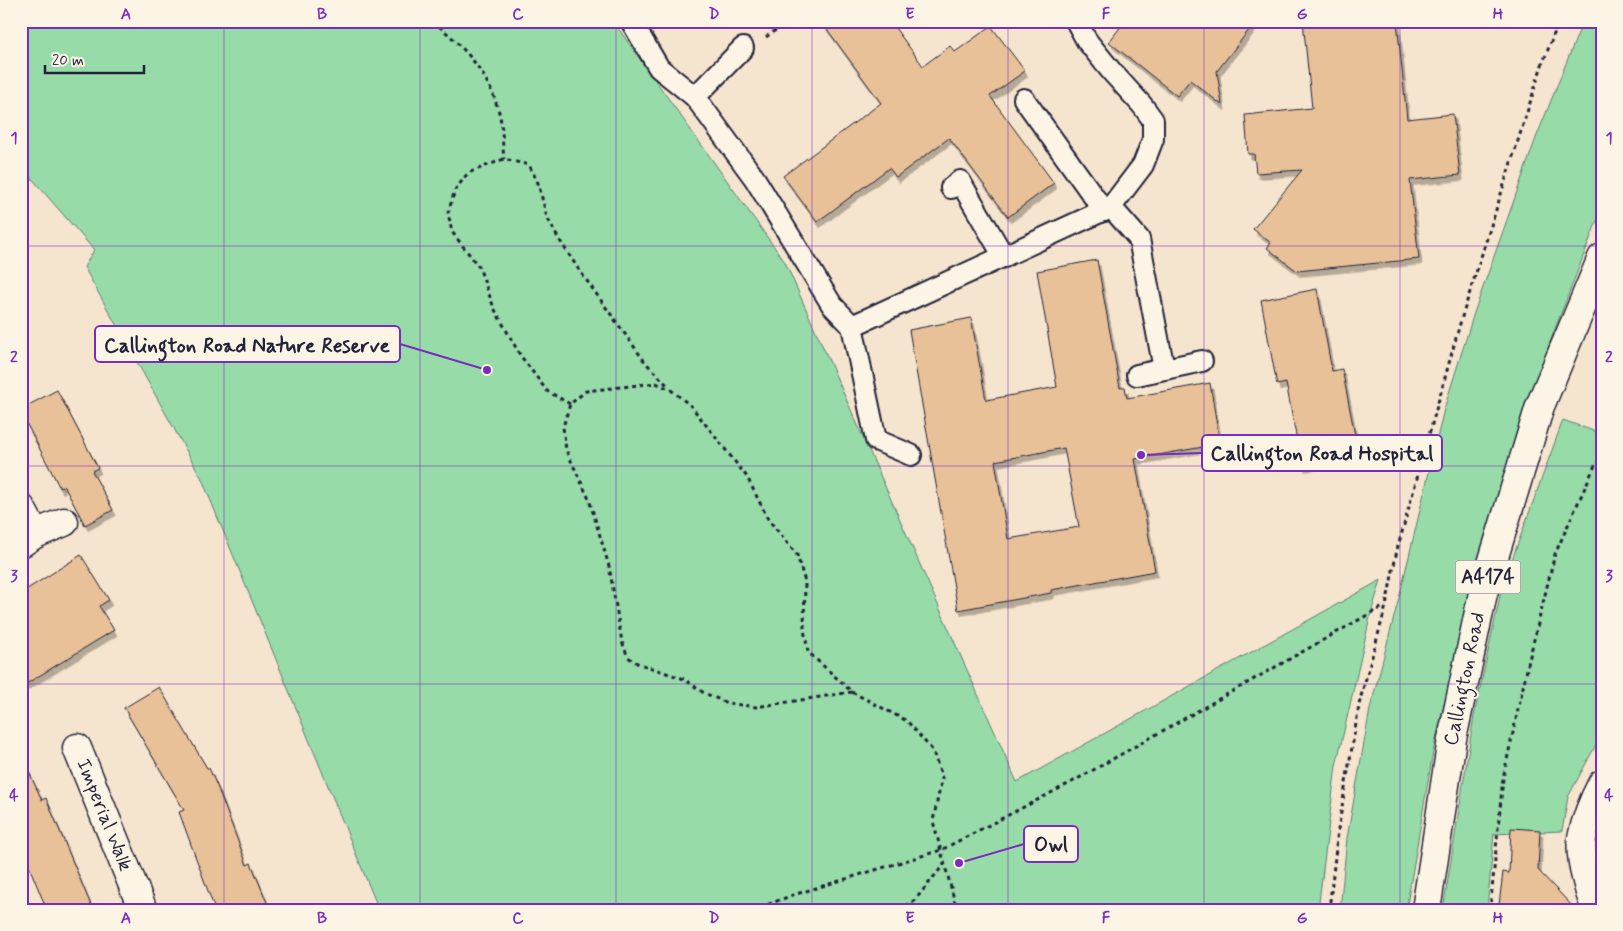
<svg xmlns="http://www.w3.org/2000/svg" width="1623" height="931" font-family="Mynerve,sans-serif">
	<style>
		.green { fill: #97dba8; stroke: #5c7e72 }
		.building { fill: #e8c198; stroke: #22223b; fill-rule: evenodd; filter: url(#shadow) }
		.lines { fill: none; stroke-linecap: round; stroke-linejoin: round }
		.service-casing { stroke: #22223b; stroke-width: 24 }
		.minor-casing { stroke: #22223b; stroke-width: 31 }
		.primary-casing { stroke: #22223b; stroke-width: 31 }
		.path { stroke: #22223b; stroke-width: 3; stroke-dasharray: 4 4; stroke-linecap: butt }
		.service { stroke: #fcf5e5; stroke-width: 20 }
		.minor { stroke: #fcf5e5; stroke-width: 28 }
		.primary { stroke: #fcf5e5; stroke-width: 28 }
		.grid { fill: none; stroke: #7b2cbf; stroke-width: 1; stroke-opacity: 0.55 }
		.labels { text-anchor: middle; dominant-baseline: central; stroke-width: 4; stroke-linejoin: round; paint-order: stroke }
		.shield { fill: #fcf5e5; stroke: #63616e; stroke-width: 1 }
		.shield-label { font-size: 19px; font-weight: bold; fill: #22223b }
		.street-label { font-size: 20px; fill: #22223b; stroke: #fcf5e5 }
		.leader { fill: none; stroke: #7b2cbf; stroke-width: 2 }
		.callout-dot { fill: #7b2cbf; stroke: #fcf5e5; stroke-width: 2 }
		.callout { fill: #fcf5e5; stroke: #7b2cbf; stroke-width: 2 }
		.callout-label { font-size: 21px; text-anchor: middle; font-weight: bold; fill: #22223b }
		.neatline { fill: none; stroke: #7b2cbf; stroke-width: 2 }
		.grid-label { font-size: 16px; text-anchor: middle; font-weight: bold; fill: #7b2cbf }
	</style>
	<defs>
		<filter id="shadow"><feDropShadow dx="3" dy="5.5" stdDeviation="0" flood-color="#0004"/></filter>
	</defs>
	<rect width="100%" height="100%" fill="#f6e5ce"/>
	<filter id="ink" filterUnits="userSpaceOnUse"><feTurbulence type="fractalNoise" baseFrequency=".02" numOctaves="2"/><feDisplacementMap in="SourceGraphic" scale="10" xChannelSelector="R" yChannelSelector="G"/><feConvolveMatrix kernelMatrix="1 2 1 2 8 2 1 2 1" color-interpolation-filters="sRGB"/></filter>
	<g filter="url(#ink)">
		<g class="green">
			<path d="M 21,21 L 613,21 L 785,262 L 1017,782 L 1381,580 L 1371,613 L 1336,766 L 1318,910 L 379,910 L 201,477 L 84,267 L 94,250 L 21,166 Z"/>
			<path d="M 1583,21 L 1602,21 L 1602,208 L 1553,334 L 1522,424 L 1476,569 L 1433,752 L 1406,910 L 1340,910 L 1347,838 L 1370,709 L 1400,594 L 1444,409 L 1474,313 L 1536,138 Z"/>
			<path d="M 1563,420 L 1602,434 L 1602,738 L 1597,743 L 1568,797 L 1562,831 L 1494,834 L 1487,910 L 1443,910 L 1474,716 L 1502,587 Z"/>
			<path d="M 1602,821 L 1602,880 L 1598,851 Z"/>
		</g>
		<g class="building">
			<path d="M 821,21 L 890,21 L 923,66 L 950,46 L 955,52 L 991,26 L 1025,71 L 990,96 L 1054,183 L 1008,217 L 949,138 L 896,177 L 889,168 L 817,222 L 783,176 L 881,103 Z"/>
			<path d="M 1125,21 L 1256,21 L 1217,71 L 1222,105 L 1190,80 L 1177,96 L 1109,42 Z"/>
			<path d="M 1303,21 L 1397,21 L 1407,119 L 1453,114 L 1460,175 L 1410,180 L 1419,259 L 1297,271 L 1267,248 L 1271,243 L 1253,229 L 1302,170 L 1256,173 L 1254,154 L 1248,154 L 1245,115 L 1312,108 Z"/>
			<path d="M 1097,260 L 1120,388 L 1125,387 L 1127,398 L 1210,383 L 1220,444 L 1135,459 L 1155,571 L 1051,590 L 1051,593 L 958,610 L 909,330 L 971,318 L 986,400 L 1057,387 L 1037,271 ZM 1064,448 L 1079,527 L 1008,539 L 995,461 Z"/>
			<path d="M 1317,289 L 1332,371 L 1342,369 L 1359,456 L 1302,466 L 1286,383 L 1277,385 L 1261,300 Z"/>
			<path d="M 57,390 L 98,468 L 92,471 L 113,510 L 85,525 L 64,486 L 60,488 L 21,413 L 21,409 Z"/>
			<path d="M 81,555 L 109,600 L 99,606 L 114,630 L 21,687 L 21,593 Z"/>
			<path d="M 159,687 L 207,768 L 209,768 L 217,786 L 247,865 L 251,863 L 270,910 L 215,910 L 179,812 L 184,810 L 124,708 Z"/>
			<path d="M 21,755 L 42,800 L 46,798 L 93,910 L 47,910 L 21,847 Z"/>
			<path d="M 1511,828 L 1540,830 L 1538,870 L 1576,910 L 1530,910 L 1530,907 L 1499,905 L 1503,872 L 1509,873 Z"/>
		</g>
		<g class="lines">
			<g class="service-casing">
				<g id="service">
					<path d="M 631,21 L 659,68 L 695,97 L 755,179 L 832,305 L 852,326 L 876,440 L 911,455"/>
					<path d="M 695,97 L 743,48"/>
					<path d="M 1024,99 L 1104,211"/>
					<path d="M 951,188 L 960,181 L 1004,257"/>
					<path d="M 1111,207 L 1139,239 L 1164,369"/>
					<path d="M 852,326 L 1111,207 L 1143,165 L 1153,139 L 1153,120 L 1142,105 L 1112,72 L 1087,41 L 1076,21"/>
					<path d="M 1137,375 L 1202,361"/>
				</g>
			</g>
			<g class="minor-casing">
				<g id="minor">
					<path d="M 21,508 L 35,534"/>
					<path d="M 21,543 L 35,534 L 64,522"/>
					<path d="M 77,748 L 143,910"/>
					<path d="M 1596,910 C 1589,892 1579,857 1582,838 C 1586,819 1593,801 1602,784"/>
				</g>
			</g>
			<g class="primary-casing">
				<path id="primary" d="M 1426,910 L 1452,739 L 1483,593 L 1540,406 L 1602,258"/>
			</g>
			<g class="path">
				<path d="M 433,21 C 463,46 487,71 498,109 C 503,124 502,143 504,159"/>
				<path d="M 766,37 L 788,21"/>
				<path d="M 570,404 L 547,391 L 520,355 L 494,308 L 479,267 L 452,232 L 448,213 L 455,190 L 468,173 L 504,159 L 529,165 L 538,183 L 547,217 L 557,236 L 577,267 L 645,362 L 669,387"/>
				<path d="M 852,692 L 756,707 L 727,703 L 704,693 L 684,679 L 637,663 L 628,657 L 622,642 L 609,566 L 589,499 L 566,450 L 563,427 L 570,404 L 586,391 L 656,383 L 671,390 L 691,406 L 747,477 L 768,519 L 797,555 L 805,582 L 804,629 L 808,652 L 852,692 L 907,721 L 933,751 L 942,778 L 933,821 L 957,910"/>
				<path d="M 753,910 L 793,895 L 941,850 L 1072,782 L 1371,613 L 1385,606"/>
				<path d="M 898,910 L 915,900 L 945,863"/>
				<path d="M 1329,910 L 1338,830 L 1360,700 L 1386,606 L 1397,550 L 1461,320 L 1542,65 L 1559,21"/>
				<path d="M 1490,910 L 1503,778 L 1529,660 L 1555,554 L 1596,463 L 1602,461"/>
			</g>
			<use href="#service" class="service"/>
			<use href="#minor" class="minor"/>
			<use href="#primary" class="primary"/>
		</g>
	</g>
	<path class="grid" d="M 224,21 L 224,910M 420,21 L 420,910M 616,21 L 616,910M 812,21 L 812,910M 1008,21 L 1008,910M 1204,21 L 1204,910M 1400,21 L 1400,910M 21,246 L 1602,246M 21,466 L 1602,466M 21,684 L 1602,684"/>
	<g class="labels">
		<rect class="shield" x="1455.5" y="560.5" width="65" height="33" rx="4"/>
		<g class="shield-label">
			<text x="1488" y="577">A4174</text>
		</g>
		<g class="street-label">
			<text transform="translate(1465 679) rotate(-78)">Callington Road</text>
			<text transform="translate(104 815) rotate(68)">Imperial Walk</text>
		</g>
	</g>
	<path class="leader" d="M487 370L400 344M1141 455L1202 453M959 863L1024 844"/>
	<g class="callout-dot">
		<circle cx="487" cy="370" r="5"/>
		<circle cx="1141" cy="455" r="5"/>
		<circle cx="959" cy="863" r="5"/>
	</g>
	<g class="callout">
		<rect x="95" y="326" width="305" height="36" rx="5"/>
		<rect x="1202" y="435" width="240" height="36" rx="5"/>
		<rect x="1024" y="826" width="54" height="36" rx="5"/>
	</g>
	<g class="callout-label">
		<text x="247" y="352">Callington Road Nature Reserve</text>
		<text x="1322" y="460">Callington Road Hospital</text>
		<text x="1051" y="851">Owl</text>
	</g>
	<rect width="1623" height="931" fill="none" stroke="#fcf5e5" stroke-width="55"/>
	<path d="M45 65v8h99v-8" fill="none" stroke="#22223b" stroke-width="2.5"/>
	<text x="52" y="65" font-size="15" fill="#22223b" stroke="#fcf5e5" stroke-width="4" paint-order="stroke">20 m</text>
	<rect x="28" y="28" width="1568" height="876" class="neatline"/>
	<g class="grid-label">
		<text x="126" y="19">A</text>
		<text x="322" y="19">B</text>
		<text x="518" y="19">C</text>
		<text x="714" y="19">D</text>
		<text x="910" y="19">E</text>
		<text x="1106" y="19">F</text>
		<text x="1302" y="19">G</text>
		<text x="1498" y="19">H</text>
		<text x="14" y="143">1</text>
		<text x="1609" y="143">1</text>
		<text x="14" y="362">2</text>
		<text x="1609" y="362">2</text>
		<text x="14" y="581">3</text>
		<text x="1609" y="581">3</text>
		<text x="14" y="800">4</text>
		<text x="1609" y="800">4</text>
		<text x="126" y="923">A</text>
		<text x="322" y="923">B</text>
		<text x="518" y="923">C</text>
		<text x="714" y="923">D</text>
		<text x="910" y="923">E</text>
		<text x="1106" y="923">F</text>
		<text x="1302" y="923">G</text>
		<text x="1498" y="923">H</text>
	</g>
</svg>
